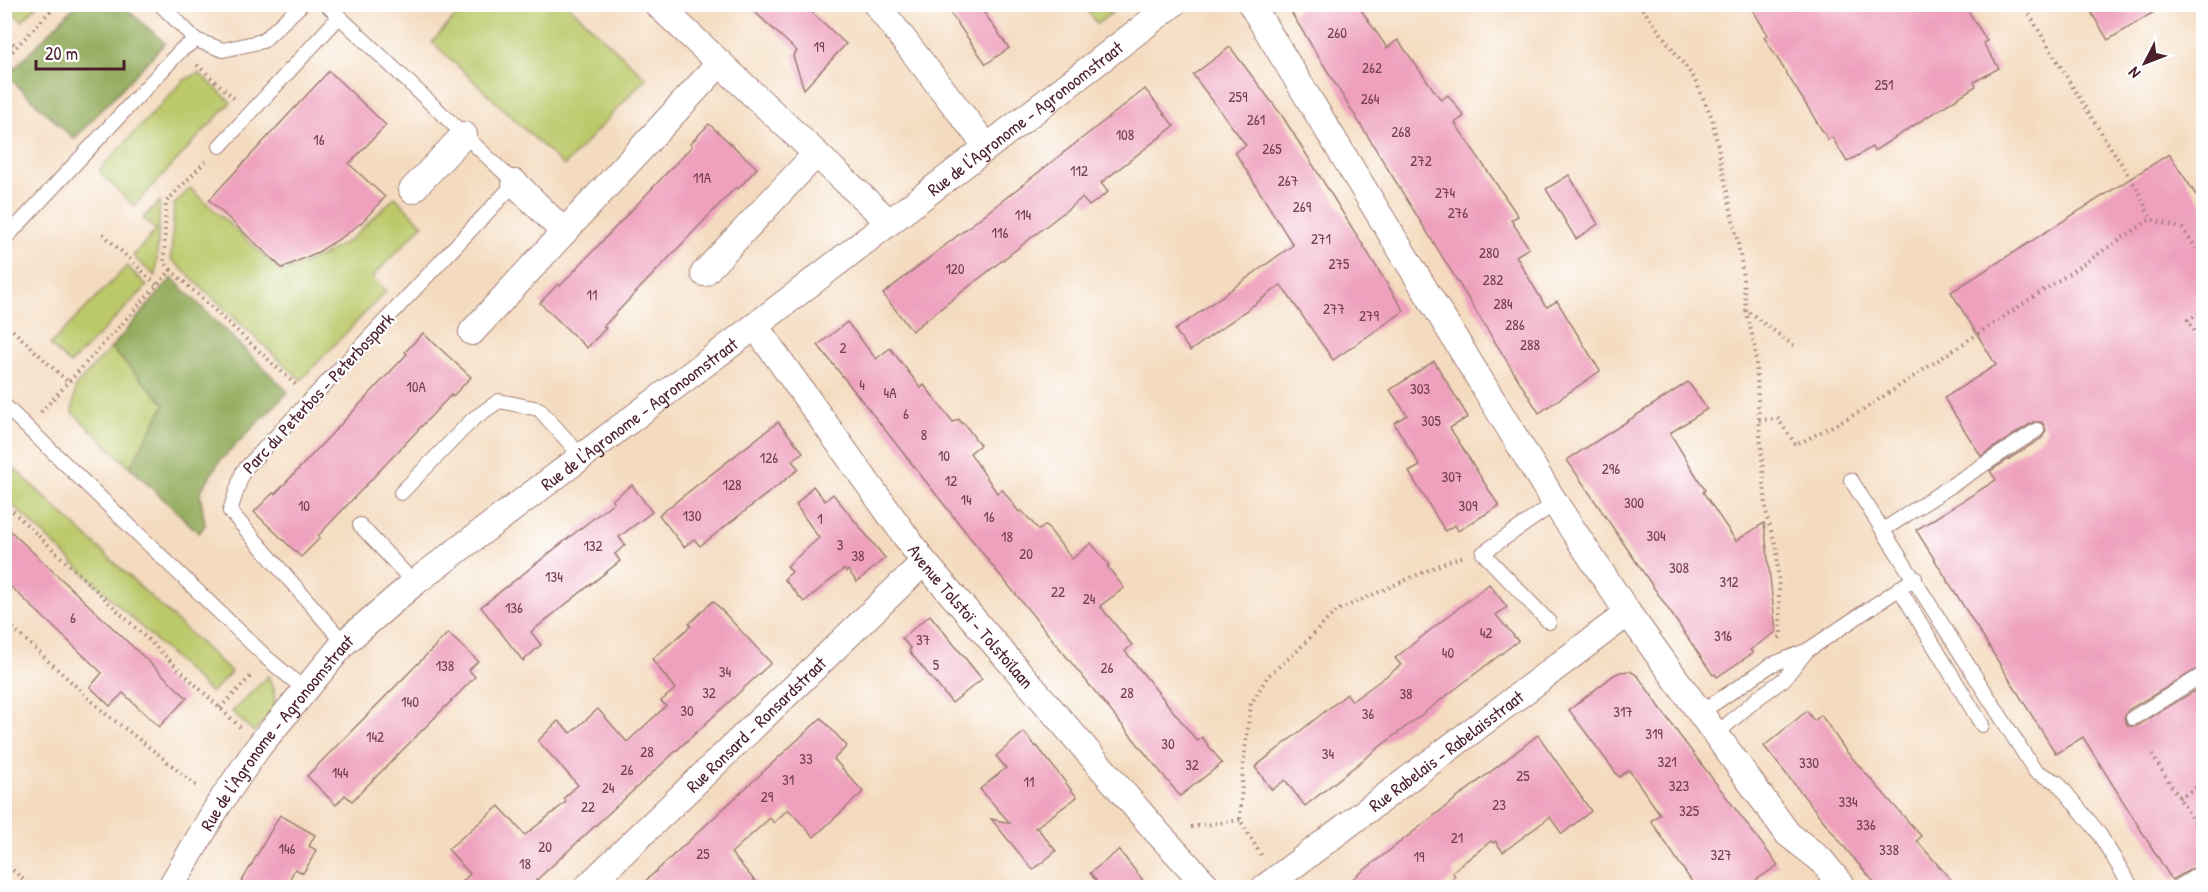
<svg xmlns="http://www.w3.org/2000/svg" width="2208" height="892" font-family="'Patrick Hand',sans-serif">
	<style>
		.green { fill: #bcc96b; stroke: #83744b; stroke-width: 1.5 }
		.forest { fill: #95ad5f; stroke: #706645; stroke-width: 1.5 }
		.building { fill: #eea0bd }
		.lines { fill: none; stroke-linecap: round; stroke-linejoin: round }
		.lane-casing { stroke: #9f7d75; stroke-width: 16 }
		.street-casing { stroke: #9f7d75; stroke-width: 28 }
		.path { stroke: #9f7d75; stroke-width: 4; stroke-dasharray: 1.5 4.5; stroke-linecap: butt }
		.lane { stroke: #fff; stroke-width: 14 }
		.street { stroke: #fff; stroke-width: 26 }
		.labels { text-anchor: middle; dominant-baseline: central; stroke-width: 4.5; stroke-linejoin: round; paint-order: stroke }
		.number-label { font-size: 15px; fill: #733f50 }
		.street-label { font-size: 18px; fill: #4a1f2b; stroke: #fff }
	</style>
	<rect width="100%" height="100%" fill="#fff"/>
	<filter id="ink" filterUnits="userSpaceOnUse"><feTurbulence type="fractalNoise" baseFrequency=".0167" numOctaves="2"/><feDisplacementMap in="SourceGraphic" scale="12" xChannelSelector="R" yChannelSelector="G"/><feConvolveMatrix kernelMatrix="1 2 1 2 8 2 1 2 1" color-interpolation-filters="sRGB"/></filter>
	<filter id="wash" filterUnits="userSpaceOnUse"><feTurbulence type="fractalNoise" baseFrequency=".008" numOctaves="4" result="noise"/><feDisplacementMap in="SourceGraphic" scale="24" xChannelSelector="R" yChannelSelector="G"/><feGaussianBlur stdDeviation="1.35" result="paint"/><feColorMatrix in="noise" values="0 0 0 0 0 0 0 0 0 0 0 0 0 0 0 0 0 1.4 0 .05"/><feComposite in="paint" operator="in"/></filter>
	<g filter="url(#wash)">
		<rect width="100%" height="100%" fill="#f4dbbf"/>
		<g class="green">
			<path d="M 5,4 L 38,4 L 38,5 L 22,21 Z"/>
			<path d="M 467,4 L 568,5 L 646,78 L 564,166 L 432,42 Z"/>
			<path d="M 1083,5 L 1122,5 L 1097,24 Z"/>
			<path d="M 199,73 L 231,102 L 134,206 L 100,173 L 100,169 L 184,80 Z"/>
			<path d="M 190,188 L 282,272 L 322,256 L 350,240 L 395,197 L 423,225 L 372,277 L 386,291 L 301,380 L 171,259 L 174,205 Z"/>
			<path d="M 160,201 L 156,276 L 155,276 L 133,256 L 156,230 L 143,218 Z"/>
			<path d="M 127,266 L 147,286 L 70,364 L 50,345 Z"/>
			<path d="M 111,348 L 165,404 L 130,467 L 72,412 L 76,385 Z"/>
			<path d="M 4,459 L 231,672 L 211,693 L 5,498 Z"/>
			<path d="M 268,676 L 274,689 L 275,708 L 254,732 L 232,712 Z"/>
		</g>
		<g class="forest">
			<path d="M 76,5 L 122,5 L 165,43 L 74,139 L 7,76 Z"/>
			<path d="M 172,278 L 288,392 L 219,462 L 200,492 L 205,525 L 199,533 L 130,467 L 165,404 L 111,348 Z"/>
		</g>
		<g id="blocks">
			<g class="building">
				<path d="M 746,4 L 803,4 L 846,44 L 804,89 L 793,56 L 797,51 Z"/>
				<path d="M 944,4 L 978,4 L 1009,48 L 986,64 Z"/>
				<path d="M 1307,4 L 1357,4 L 1387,48 L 1398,40 L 1441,100 L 1448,95 L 1464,116 L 1455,123 L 1518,216 L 1511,220 L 1529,248 L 1516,256 L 1544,304 L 1547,307 L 1557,301 L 1600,371 L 1539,413 L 1292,14 Z"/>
				<path d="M 1749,4 L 1964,4 L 1987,41 L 1983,43 L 1999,68 L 1974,82 L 1976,86 L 1874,151 L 1872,147 L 1847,162 L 1832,137 L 1828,140 L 1764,37 L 1768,35 Z"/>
				<path d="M 2086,4 L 2167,4 L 2108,40 Z"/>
				<path d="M 1230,47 L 1283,117 L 1404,311 L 1333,360 L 1281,285 L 1190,351 L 1175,330 L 1293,245 L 1236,154 L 1235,152 L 1246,145 L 1193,75 Z"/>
				<path d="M 329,71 L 386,125 L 349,164 L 385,197 L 362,222 L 344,236 L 318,252 L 282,268 L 209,200 Z"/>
				<path d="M 1145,89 L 1174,126 L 1101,183 L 1108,192 L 1089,206 L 1082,198 L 912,331 L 883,294 Z"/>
				<path d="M 709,124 L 757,168 L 738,189 L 736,187 L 603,327 L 606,328 L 587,348 L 540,303 L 558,284 L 560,286 L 692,146 L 690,144 Z"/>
				<path d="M 2169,154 L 2204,207 L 2204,665 L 2128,710 L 2124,718 L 2128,726 L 2137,726 L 2204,685 L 2204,862 L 2172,880 L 2083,737 L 2056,754 L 1916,530 L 1996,480 L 1990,471 L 2042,438 L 2046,430 L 2042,422 L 2033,422 L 1981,456 L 1944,398 L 1996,365 L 1951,292 Z"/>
				<path d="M 1569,175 L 1598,224 L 1576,239 L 1546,189 Z"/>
				<path d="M 847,322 L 876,359 L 890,348 L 921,388 L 924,385 L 953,422 L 959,419 L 962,424 L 964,423 L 980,445 L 970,453 L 997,493 L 1002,489 L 1019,512 L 1021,510 L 1039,530 L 1046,525 L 1072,559 L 1091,543 L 1109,565 L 1107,566 L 1124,588 L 1100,606 L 1132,645 L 1125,651 L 1197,741 L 1202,737 L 1222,763 L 1180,796 L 991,564 L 818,345 Z"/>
				<path d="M 423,333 L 471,377 L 452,397 L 451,395 L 318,536 L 320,538 L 301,557 L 254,512 L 273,493 L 275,494 L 407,354 L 405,352 Z"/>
				<path d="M 1434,361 L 1468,417 L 1450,428 L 1499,506 L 1458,531 L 1455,525 L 1445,531 L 1409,472 L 1420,466 L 1394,423 L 1407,415 L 1390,390 Z"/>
				<path d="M 1688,382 L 1707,409 L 1670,433 L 1705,490 L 1703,492 L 1736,541 L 1764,523 L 1776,632 L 1750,650 L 1753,653 L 1717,677 L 1715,674 L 1713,675 L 1567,460 Z"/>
				<path d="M 778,422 L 803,452 L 792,461 L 799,469 L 700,546 L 694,539 L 684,547 L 659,515 Z"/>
				<path d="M 632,485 L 652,512 L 619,537 L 625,545 L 615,554 L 620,561 L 531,632 L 541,645 L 523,661 L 481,607 L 614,502 L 612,500 Z"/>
				<path d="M 813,486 L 825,501 L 833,494 L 885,558 L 857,582 L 848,570 L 846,572 L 844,569 L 804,602 L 784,579 L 792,572 L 787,566 L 819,538 L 796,505 Z"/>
				<path d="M 4,525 L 187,698 L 159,727 L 123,693 L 110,706 L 90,687 L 102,673 L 4,580 Z"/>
				<path d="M 1489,584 L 1507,607 L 1496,615 L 1518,641 L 1382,745 L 1305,806 L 1285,780 L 1272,790 L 1255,767 L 1347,694 L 1352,701 L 1377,683 L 1401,665 L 1395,658 Z"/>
				<path d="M 713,601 L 771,663 L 528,888 L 456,888 L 470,874 L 448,849 L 499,806 L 525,835 L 566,802 L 564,798 L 578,785 L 538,741 L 558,721 L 571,733 L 598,709 L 627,742 L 666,706 L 661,701 L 675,689 L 652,659 L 691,626 L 689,624 Z"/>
				<path d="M 930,615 L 982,679 L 952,703 L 909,651 L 911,649 L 902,638 Z"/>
				<path d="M 448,633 L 478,661 L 469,670 L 475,677 L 352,801 L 345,795 L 336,805 L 307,776 Z"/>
				<path d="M 1630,671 L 1638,676 L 1680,736 L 1778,865 L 1744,888 L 1696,888 L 1651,821 L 1660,814 L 1629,770 L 1619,777 L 1569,710 L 1614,675 L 1620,672 Z"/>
				<path d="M 1807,711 L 1814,721 L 1821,715 L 1846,751 L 1921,836 L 1917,841 L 1958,888 L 1879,888 L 1850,854 L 1764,746 Z"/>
				<path d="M 821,718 L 847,746 L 834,759 L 863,792 L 814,837 L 788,809 L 774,823 L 770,818 L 731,853 L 761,888 L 638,888 Z"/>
				<path d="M 1024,732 L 1036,747 L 1037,746 L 1077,797 L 1035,828 L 1038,829 L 1056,851 L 1033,870 L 991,819 L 1010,823 L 980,789 L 1006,768 L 996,756 Z"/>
				<path d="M 1538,735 L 1591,811 L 1562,834 L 1550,817 L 1503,852 L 1495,841 L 1493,843 L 1491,841 L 1452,872 L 1455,876 L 1440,888 L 1341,888 Z"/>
				<path d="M 280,815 L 315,835 L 309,846 L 316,850 L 310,862 L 303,873 L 295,869 L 285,888 L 238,888 Z"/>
				<path d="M 1119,850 L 1149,888 L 1102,888 L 1090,873 Z"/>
			</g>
		</g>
	</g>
	<g filter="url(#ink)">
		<use href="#blocks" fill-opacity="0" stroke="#9f7d75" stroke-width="1.5"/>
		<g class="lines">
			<g class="lane-casing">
				<g id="lane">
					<path d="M 160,4 L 196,40 L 223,50 L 263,41 L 302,4"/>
					<path d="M 326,4 L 515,183 L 243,471 L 230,511 L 344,643"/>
					<path d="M 220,146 L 339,17"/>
					<path d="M 4,240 L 181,50 L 196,40"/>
					<path d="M 4,405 L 268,659 L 304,689"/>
					<path d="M 1851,480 L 2035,771 L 2057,782 L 2098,832 L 2132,888"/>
					<path d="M 401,493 L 473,419 L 499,401 L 539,409 L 582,457"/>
					<path d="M 360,525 L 414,583"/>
					<path d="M 1883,530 L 2037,430"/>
					<path d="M 1899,588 L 1982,725"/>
					<path d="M 1549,622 L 1483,553 L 1555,503"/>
					<path d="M 1700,713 L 1771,665 L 1808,650 L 1915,578"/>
					<path d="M 2133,718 L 2204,674"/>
					<path d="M 1715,735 L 1759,697 L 1783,680 L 1806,652"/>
					<path d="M 2177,888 L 2204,871"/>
				</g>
			</g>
			<g class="street-casing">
				<g id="street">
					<path d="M 657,4 L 889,222"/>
					<path d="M 876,4 L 987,147"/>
					<path d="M 1251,4 L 1555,503 L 1628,613 L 1788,834 L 1820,859 L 1844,888"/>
					<path d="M 515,183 L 564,232"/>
					<path d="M 412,190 L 464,135"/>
					<path d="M 704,273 L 816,154"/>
					<path id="s1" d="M 755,326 L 924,562 L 1157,832 L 1209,888"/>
					<path d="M 472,332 L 720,63"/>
					<path id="s2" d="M 170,888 L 219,804 L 259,746 L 344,643 L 414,583 L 755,326 L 1173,4"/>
					<path id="s3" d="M 586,888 L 924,562"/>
					<path id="s4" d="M 1264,888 L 1628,613"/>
				</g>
			</g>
			<g class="path">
				<path d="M 1639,4 L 1694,78 L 1712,118 L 1741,259 L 1746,310"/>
				<path d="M 2023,4 L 2083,104 L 2138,190 L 2151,219"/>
				<path d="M 1691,12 L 1703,4"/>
				<path d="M 4,35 L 17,47"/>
				<path d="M 4,60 L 57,4"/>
				<path d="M 197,65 L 234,98"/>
				<path d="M 103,234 L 157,285"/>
				<path d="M 171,270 L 164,262 L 166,202 L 206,161"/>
				<path d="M 2204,310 L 2188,320 L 2204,346"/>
				<path d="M 4,322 L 68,382"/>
				<path d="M 41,412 L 171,270 L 297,386"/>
				<path d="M 1759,420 L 1778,419 L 1796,445 L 1863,410 L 2151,219 L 2183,229 L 2196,248"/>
				<path d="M 4,503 L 241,728"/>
				<path d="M 4,620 L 106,714 L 158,754 L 199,788"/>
				<path d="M 1779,638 L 1781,636 L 1777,549 L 1767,518 L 1759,420 L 1755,347 L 1746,310 L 1797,348"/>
				<path d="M 220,708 L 253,674"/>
				<path d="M 2152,755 L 2204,837"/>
				<path d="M 2179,798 L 2204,783"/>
				<path d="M 1191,827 L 1240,820"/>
				<path d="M 1261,855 L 1240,820 L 1243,766 L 1251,704 L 1268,676 L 1297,651 L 1336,611 L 1451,560 L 1462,557"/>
				<path d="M 4,862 L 32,888"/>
			</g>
			<use href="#lane" class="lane"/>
			<use href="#street" class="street"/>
		</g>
	</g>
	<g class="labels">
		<g class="number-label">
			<text x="1337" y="32">260</text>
			<text x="819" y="46">19</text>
			<text x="1372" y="67">262</text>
			<text x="1884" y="84">251</text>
			<text x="1238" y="96">259</text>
			<text x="1370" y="98">264</text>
			<text x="1256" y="119">261</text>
			<text x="1401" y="131">268</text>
			<text x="1125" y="134">108</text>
			<text x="319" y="139">16</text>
			<text x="1272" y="148">265</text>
			<text x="1421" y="160">272</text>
			<text x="1079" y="170">112</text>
			<text x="702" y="177">11A</text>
			<text x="1288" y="180">267</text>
			<text x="1445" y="192">274</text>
			<text x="1302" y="206">269</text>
			<text x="1458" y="212">276</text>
			<text x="1023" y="214">114</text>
			<text x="1000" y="232">116</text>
			<text x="1321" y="238">271</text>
			<text x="1489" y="252">280</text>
			<text x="1339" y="263">275</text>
			<text x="955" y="268">120</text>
			<text x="1493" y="279">282</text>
			<text x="592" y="294">11</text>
			<text x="1503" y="303">284</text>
			<text x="1334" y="308">277</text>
			<text x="1369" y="315">279</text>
			<text x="1515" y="324">286</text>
			<text x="1530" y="344">288</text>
			<text x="843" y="347">2</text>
			<text x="862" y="384">4</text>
			<text x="416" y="386">10A</text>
			<text x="1420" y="388">303</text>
			<text x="890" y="392">4A</text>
			<text x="906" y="413">6</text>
			<text x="1431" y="420">305</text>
			<text x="924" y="434">8</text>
			<text x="944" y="455">10</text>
			<text x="769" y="457">126</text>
			<text x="1611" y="468">296</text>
			<text x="1452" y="476">307</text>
			<text x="951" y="480">12</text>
			<text x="732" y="484">128</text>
			<text x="966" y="499">14</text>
			<text x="1634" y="502">300</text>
			<text x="304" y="505">10</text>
			<text x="1468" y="505">309</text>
			<text x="692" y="515">130</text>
			<text x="989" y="516">16</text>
			<text x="820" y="518">1</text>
			<text x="1656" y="535">304</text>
			<text x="1007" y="536">18</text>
			<text x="840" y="544">3</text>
			<text x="593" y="545">132</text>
			<text x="1026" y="553">20</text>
			<text x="858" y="555">38</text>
			<text x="1679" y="567">308</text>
			<text x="554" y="576">134</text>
			<text x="1729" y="581">312</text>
			<text x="1058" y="591">22</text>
			<text x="1089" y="598">24</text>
			<text x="514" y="607">136</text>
			<text x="73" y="617">6</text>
			<text x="1486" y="632">42</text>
			<text x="1723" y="635">316</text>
			<text x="923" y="639">37</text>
			<text x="1448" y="652">40</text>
			<text x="936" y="664">5</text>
			<text x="445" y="665">138</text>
			<text x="1107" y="667">26</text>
			<text x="725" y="671">34</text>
			<text x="709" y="692">32</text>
			<text x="1127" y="692">28</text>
			<text x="1406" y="693">38</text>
			<text x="410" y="701">140</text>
			<text x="687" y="710">30</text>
			<text x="1623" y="711">317</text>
			<text x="1368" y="713">36</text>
			<text x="1654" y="733">319</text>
			<text x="375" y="736">142</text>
			<text x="1168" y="743">30</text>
			<text x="647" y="751">28</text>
			<text x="1328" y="753">34</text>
			<text x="806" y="758">33</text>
			<text x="1667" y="761">321</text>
			<text x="1809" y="762">330</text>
			<text x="1192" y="764">32</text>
			<text x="627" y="769">26</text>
			<text x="340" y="772">144</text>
			<text x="1523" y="775">25</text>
			<text x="788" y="779">31</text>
			<text x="1029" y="781">11</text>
			<text x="1679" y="785">323</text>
			<text x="608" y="787">24</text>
			<text x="767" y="796">29</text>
			<text x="1848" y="801">334</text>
			<text x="1499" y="804">23</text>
			<text x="588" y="806">22</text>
			<text x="1689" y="810">325</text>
			<text x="1866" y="824">336</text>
			<text x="1457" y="837">21</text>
			<text x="545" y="846">20</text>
			<text x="287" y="848">146</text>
			<text x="1889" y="849">338</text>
			<text x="703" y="853">25</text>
			<text x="1721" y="854">327</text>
			<text x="1419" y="856">19</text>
			<text x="525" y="863">18</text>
		</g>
		<g class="street-label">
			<text stroke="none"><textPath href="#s2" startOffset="1161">Rue de l'Agronome - Agronoomstraat</textPath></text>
			<text transform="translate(318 393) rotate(-47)">Parc du Peterbos - Peterbospark</text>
			<text stroke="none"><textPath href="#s2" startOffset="675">Rue de l'Agronome - Agronoomstraat</textPath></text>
			<text stroke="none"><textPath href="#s1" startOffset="362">Avenue Tolstoï - Tolstoïlaan</textPath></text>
			<text stroke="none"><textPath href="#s3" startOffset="236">Rue Ronsard - Ronsardstraat</textPath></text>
			<text stroke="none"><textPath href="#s2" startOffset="189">Rue de l'Agronome - Agronoomstraat</textPath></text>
			<text stroke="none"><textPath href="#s4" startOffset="228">Rue Rabelais - Rabelaisstraat</textPath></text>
		</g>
	</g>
	<rect width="2208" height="892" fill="none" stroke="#fff" stroke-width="24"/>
	<g transform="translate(2145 63) rotate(228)" stroke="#ffffff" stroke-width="4.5" paint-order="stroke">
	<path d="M0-4.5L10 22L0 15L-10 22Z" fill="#4a1f2b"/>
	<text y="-9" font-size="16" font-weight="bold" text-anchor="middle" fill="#4a1f2b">N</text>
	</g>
	<path d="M36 60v9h88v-9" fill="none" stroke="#4a1f2b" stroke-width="3"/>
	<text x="45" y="60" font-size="18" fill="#4a1f2b" stroke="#ffffff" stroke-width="4.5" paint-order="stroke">20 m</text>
</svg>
